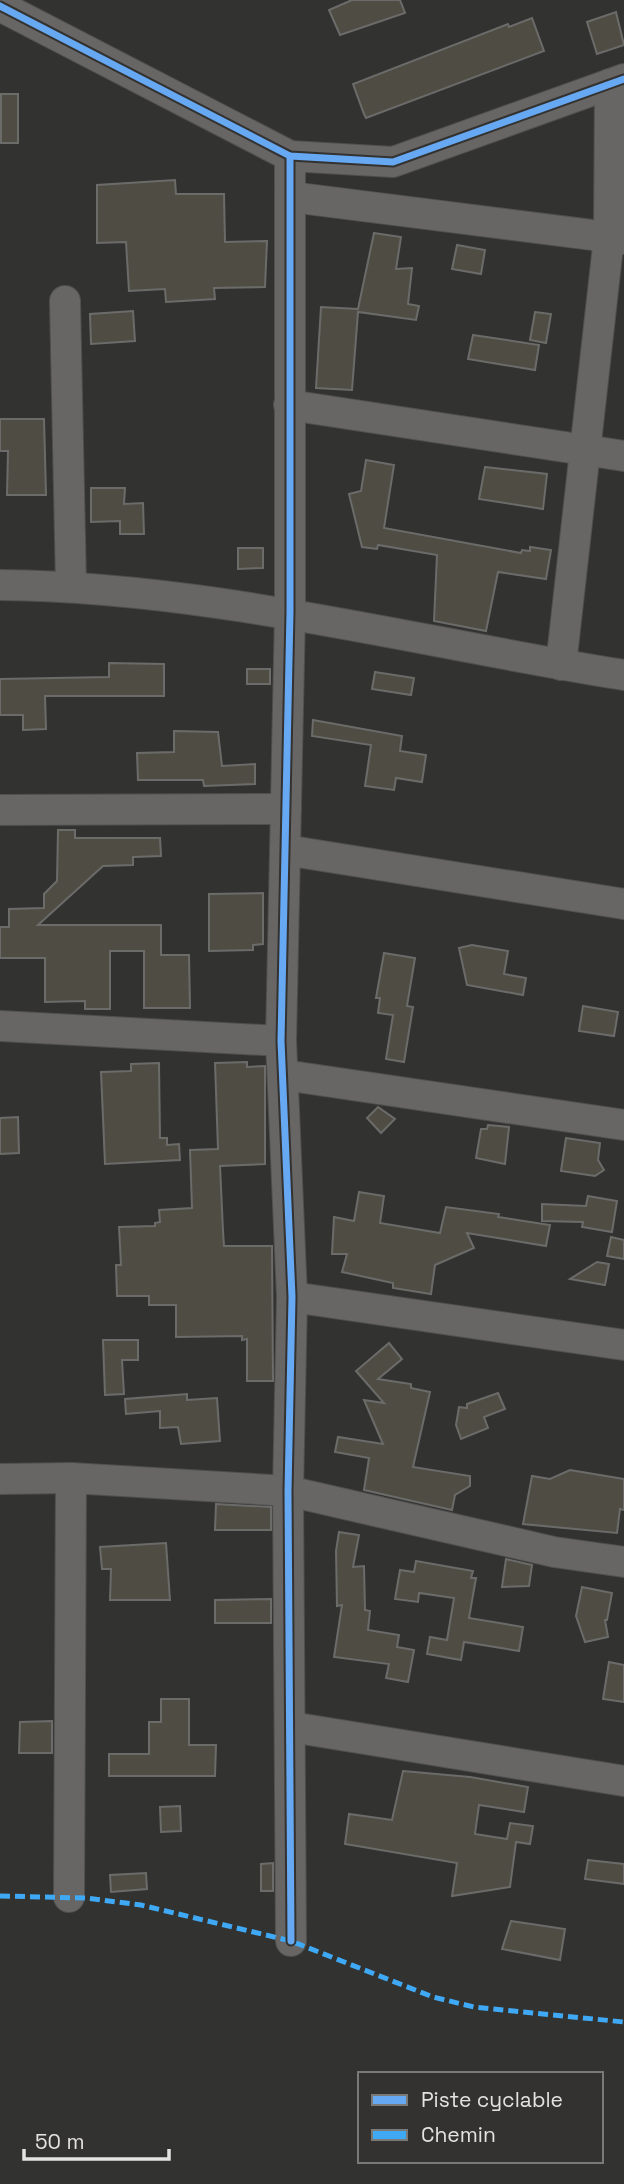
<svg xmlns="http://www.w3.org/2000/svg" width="624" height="2184" font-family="'Space Grotesk',sans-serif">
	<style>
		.building { fill: #4f4d43; stroke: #6b6b6a; stroke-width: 2 }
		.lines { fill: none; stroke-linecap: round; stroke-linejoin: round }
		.minor-casing { stroke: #4f4f4e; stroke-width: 32 }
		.minor { stroke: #676665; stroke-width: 30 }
		.quiet { stroke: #3fa9f5; stroke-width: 5; stroke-dasharray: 10 5; stroke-linecap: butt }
		.cycleway-casing { stroke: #333230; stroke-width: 11 }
		.cycleway { stroke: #66a8f1; stroke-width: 7 }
	</style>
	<rect width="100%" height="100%" fill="#323231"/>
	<g class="building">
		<path d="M 352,0 L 400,0 L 405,13 L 340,35 L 329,10 Z"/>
		<path d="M 616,12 L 624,45 L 597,54 L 587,22 Z"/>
		<path d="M 532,18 L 544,51 L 366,118 L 364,114 L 353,84 L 508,24 L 509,27 Z"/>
		<rect x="1" y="94" width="17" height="49"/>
		<path d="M 175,180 L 176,194 L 224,194 L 225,242 L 267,241 L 265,287 L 214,288 L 215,299 L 166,302 L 165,289 L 129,291 L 126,242 L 97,243 L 97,185 Z"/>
		<path d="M 374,233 L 401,237 L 396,269 L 412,268 L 408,304 L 419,306 L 416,320 L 358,312 L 352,390 L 316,388 L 321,307 L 358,309 Z"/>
		<path d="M 457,245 L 485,250 L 481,274 L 452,269 Z"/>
		<path d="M 133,311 L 135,341 L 91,344 L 90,314 Z"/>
		<path d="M 535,312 L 551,314 L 546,343 L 530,340 Z"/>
		<path d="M 473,335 L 539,345 L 535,370 L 468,359 Z"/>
		<path d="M 0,419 L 44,419 L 46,495 L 7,495 L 8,451 L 0,451 Z"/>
		<path d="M 366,460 L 394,465 L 384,528 L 521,553 L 522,550 L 530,551 L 530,547 L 551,550 L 546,579 L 498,572 L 486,631 L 434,621 L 437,555 L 378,545 L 377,549 L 362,547 L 349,494 L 361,491 Z"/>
		<path d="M 485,467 L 547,474 L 543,509 L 479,499 Z"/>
		<path d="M 91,488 L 125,488 L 124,504 L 143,503 L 144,534 L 120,534 L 120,521 L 91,522 Z"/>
		<path d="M 238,548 L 263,548 L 263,568 L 238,569 Z"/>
		<path d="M 109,663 L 164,664 L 164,696 L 45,696 L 46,729 L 23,730 L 23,715 L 0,715 L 0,679 L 109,677 Z"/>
		<rect x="247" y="669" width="23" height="15"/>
		<path d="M 375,672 L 414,678 L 411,695 L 372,689 Z"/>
		<path d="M 313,720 L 402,736 L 400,751 L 426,755 L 422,782 L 396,778 L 394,790 L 365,786 L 371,745 L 312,736 Z"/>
		<path d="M 174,731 L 218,732 L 222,766 L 255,764 L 255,784 L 204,786 L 203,780 L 138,780 L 137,753 L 174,752 Z"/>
		<path d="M 58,830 L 75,830 L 75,838 L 160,838 L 161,856 L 133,857 L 133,865 L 103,866 L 38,925 L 161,925 L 161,955 L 189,955 L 190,1008 L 144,1008 L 144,951 L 110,951 L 110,1009 L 85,1009 L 85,1001 L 45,1002 L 45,958 L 0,958 L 0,927 L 9,927 L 9,909 L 44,908 L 44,894 L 57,881 Z"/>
		<path d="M 263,893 L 263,944 L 253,945 L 253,950 L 209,951 L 209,894 Z"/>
		<path d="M 472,945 L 508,951 L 504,974 L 526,978 L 523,995 L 467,985 L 459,948 Z"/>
		<path d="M 384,953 L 415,958 L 407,1006 L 413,1007 L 404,1062 L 386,1059 L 393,1015 L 378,1013 L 380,998 L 376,998 Z"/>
		<path d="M 583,1006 L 618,1012 L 614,1036 L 579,1031 Z"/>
		<path d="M 247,1062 L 247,1067 L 265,1066 L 265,1164 L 220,1166 L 223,1231 L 224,1246 L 272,1246 L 273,1381 L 247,1381 L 247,1339 L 242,1340 L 242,1336 L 176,1337 L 176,1305 L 149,1305 L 149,1296 L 117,1296 L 116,1265 L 121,1265 L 119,1227 L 155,1226 L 155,1223 L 160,1222 L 159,1210 L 192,1208 L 190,1150 L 218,1149 L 215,1063 Z"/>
		<path d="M 159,1063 L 160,1138 L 167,1138 L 167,1145 L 179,1144 L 180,1160 L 105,1164 L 101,1072 L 131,1071 L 131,1064 Z"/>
		<path d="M 378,1107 L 395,1119 L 381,1133 L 367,1118 Z"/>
		<path d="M 18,1117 L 19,1153 L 0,1154 L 0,1118 Z"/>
		<path d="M 488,1125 L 509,1127 L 505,1164 L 476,1158 L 481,1129 L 487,1129 Z"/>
		<path d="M 566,1138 L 600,1143 L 598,1160 L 604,1170 L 595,1176 L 561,1171 Z"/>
		<path d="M 359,1192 L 384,1196 L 380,1223 L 440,1233 L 446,1207 L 499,1214 L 498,1217 L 550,1225 L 546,1246 L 467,1233 L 474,1248 L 435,1265 L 431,1294 L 393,1288 L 393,1283 L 342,1272 L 347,1254 L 332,1254 L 334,1217 L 354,1221 Z"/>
		<path d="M 588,1196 L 617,1201 L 612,1232 L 582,1227 L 583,1222 L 542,1221 L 542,1204 L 586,1206 Z"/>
		<path d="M 611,1237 L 624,1240 L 624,1259 L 607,1256 Z"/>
		<path d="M 597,1262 L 609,1264 L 605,1285 L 570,1279 Z"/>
		<path d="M 103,1340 L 138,1340 L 138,1360 L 122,1360 L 124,1394 L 105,1395 Z"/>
		<path d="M 389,1343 L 402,1359 L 378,1379 L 411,1384 L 411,1388 L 430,1392 L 413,1467 L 470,1476 L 470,1486 L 455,1495 L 452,1510 L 364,1490 L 369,1458 L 335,1452 L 338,1437 L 383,1444 L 364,1400 L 384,1403 L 356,1371 Z"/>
		<path d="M 498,1393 L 505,1409 L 484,1417 L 488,1428 L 461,1439 L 456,1425 L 459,1407 L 467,1408 L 467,1404 Z"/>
		<path d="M 187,1394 L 187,1400 L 217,1398 L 220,1441 L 181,1444 L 178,1427 L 160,1428 L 160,1411 L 126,1414 L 125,1399 Z"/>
		<path d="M 570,1470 L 624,1479 L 624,1510 L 620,1509 L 617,1533 L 523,1524 L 532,1476 L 550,1479 Z"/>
		<path d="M 216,1504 L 271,1507 L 271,1530 L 215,1530 Z"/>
		<path d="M 339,1532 L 359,1535 L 353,1567 L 364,1566 L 365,1610 L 370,1611 L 368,1630 L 399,1635 L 397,1647 L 414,1650 L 408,1682 L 386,1678 L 389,1664 L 334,1657 L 342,1605 L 337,1606 L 336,1551 Z"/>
		<path d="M 166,1543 L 170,1600 L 110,1600 L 111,1569 L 102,1569 L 100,1547 Z"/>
		<path d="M 506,1559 L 532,1565 L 529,1586 L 502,1587 Z"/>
		<path d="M 416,1561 L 473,1571 L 471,1578 L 476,1578 L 469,1618 L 523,1627 L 519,1651 L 464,1642 L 461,1660 L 427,1654 L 430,1637 L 447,1640 L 454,1598 L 419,1593 L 418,1602 L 395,1599 L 400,1570 L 414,1572 Z"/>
		<path d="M 582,1587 L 612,1593 L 607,1620 L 605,1620 L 608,1637 L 585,1642 L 576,1616 Z"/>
		<path d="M 271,1599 L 271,1623 L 215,1623 L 215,1600 Z"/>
		<path d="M 609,1662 L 624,1665 L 624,1702 L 603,1699 Z"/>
		<path d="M 161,1699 L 189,1699 L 189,1745 L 216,1745 L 215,1776 L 109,1776 L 109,1754 L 149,1754 L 149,1722 L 161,1722 Z"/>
		<path d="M 52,1721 L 52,1753 L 19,1753 L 20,1722 Z"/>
		<path d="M 403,1771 L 470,1777 L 528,1787 L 524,1812 L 479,1805 L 475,1834 L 507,1839 L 510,1823 L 533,1826 L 530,1844 L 516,1842 L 510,1887 L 452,1896 L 457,1863 L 345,1844 L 349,1814 L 392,1820 Z"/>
		<path d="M 180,1806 L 181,1831 L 161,1832 L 160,1807 Z"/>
		<path d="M 588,1860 L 624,1864 L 624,1884 L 585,1879 Z"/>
		<path d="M 273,1863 L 273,1891 L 261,1891 L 261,1864 Z"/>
		<path d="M 146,1873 L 147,1889 L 111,1892 L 110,1875 Z"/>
		<path d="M 511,1921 L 565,1929 L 560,1960 L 502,1949 Z"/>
	</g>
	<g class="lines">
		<g class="minor-casing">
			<g id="minor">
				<path d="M 0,6 L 290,156 L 393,162 L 624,79"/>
				<path d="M 290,156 L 290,612 L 281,1041 L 292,1297 L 288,1491 L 291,1941"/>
				<path d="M 291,197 L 624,239"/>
				<path d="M 65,301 L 71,585"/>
				<path d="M 289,405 L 624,456"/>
				<path d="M 0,585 C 211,587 416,642 624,675"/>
				<path d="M 561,665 L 609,237 L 610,84"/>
				<path d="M 0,810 L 286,809"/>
				<path d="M 285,850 L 624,904"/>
				<path d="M 0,1026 L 281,1041"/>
				<path d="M 284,1075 L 624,1125"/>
				<path d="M 292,1297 L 624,1345"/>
				<path d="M 0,1479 L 71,1478 L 288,1491 L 554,1552 L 624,1562"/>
				<path d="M 291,1727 L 624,1781"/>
				<path d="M 69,1897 L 71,1478"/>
			</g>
		</g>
		<use href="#minor" class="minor"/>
		<path class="quiet" d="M 0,1896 L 86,1898 L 141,1905 L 291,1941 L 433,1997 L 474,2007 L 624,2022"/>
		<g class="cycleway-casing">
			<g id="cycleway">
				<path d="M 0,6 L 290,156 L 393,162 L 624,79"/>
				<path d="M 290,156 L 290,612 L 281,1041 L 292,1297 L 288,1491 L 291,1941"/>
			</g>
		</g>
		<use href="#cycleway" class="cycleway"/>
	</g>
	<rect x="358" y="2072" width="245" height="91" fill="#333230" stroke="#797977" stroke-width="2"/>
	<rect x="372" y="2095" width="35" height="10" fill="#66a8f1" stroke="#797977" stroke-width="2"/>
	<text x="421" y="2107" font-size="21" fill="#e3e3e1">Piste cyclable</text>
	<rect x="372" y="2130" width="35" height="10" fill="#3fa9f5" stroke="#797977" stroke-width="2"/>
	<text x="421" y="2142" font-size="21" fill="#e3e3e1">Chemin</text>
	<path d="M24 2149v10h145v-10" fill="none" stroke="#e3e3e1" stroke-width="3.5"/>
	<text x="35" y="2149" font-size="21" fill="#e3e3e1" stroke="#333230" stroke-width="5" paint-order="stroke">50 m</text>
</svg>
